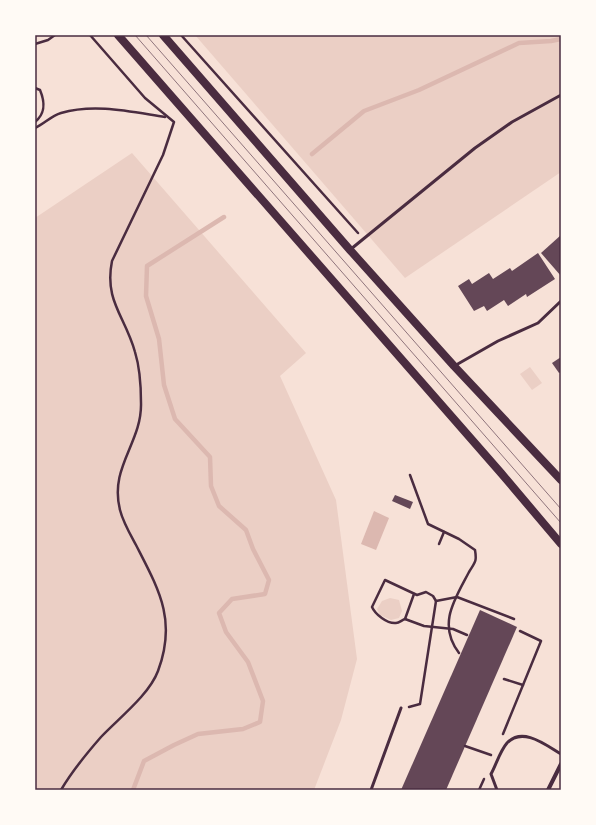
<svg xmlns="http://www.w3.org/2000/svg" width="596" height="825" font-family="Mulish,sans-serif">
	<style>
		.green { fill: #ebcfc5 }
		.water { fill: #dcb8b0 }
		.lines { fill: none; stroke-linecap: round; stroke-linejoin: round }
		.stream { stroke: #dcb8b0; stroke-width: 4.5 }
		.building { fill: #644757 }
		.path { stroke: #4a2c40; stroke-width: 2.5 }
		.service { stroke: #4a2c40; stroke-width: 3 }
		.minor { stroke: #4a2c40; stroke-width: 4 }
		.secondary { stroke: #4a2c40; stroke-width: 8 }
		.tram { stroke: #8f747c; stroke-width: 1 }
		.neatline { fill: none; stroke: #4a2c40; stroke-width: 1.5 }
	</style>
	<rect width="100%" height="100%" fill="#f7e1d7"/>
	<g class="green">
		<path d="M 195,35 L 561,35 L 561,172 L 405,278 Z"/>
		<path d="M 132,153 L 306,353 L 280,376 L 336,500 L 357,659 L 341,720 L 314,790 L 35,790 L 35,218 Z"/>
		<path d="M 530,367 L 542,383 L 532,390 L 520,374 Z"/>
		<path d="M 390,598 L 399,600 L 402,611 L 399,618 L 391,620 L 380,615 L 377,609 L 382,601 Z"/>
	</g>
	<path class="water" d="M 374,511 L 389,518 L 376,550 L 361,544 Z"/>
	<g class="lines">
		<g class="stream">
			<path d="M 312,154 L 364,111 L 419,90 L 519,43 L 551,41 L 561,39"/>
			<path d="M 133,790 L 144,761 L 174,745 L 198,734 L 243,729 L 260,722 L 263,701 L 248,662 L 226,632 L 219,613 L 232,599 L 265,594 L 269,580 L 253,549 L 246,530 L 219,506 L 211,486 L 210,457 L 175,419 L 164,385 L 159,339 L 146,296 L 147,266 L 224,217"/>
		</g>
	</g>
	<g class="building">
		<path d="M 561,235 L 561,276 L 541,253 Z"/>
		<path d="M 538,253 L 555,279 L 527,297 L 526,294 L 508,306 L 504,300 L 487,311 L 484,306 L 474,311 L 458,286 L 469,279 L 472,284 L 489,273 L 493,279 L 510,268 L 512,271 Z"/>
		<path d="M 561,357 L 561,372 L 559,373 L 552,363 Z"/>
		<path d="M 395,495 L 413,502 L 410,509 L 392,501 Z"/>
		<path d="M 480,610 L 517,627 L 446,790 L 401,790 Z"/>
	</g>
	<g class="lines">
		<g class="path">
			<path d="M 181,35 L 358,233"/>
			<path d="M 35,44 L 48,40 L 55,35"/>
			<path d="M 35,88 L 40,90 C 45,102 46,113 35,122"/>
			<path d="M 35,128 C 44,124 51,116 61,113 C 95,103 132,112 165,117"/>
			<path d="M 410,475 L 428,524 L 459,539 L 475,550 C 477,562 475,562 469,572 C 455,599 437,624 459,653"/>
			<path d="M 439,544 L 444,532"/>
			<path d="M 436,601 L 433,596 L 426,592 L 417,595 L 385,580 L 372,607 C 375,614 387,624 396,623 C 399,623 402,620 405,619 L 424,626 L 453,629 L 467,635"/>
			<path d="M 405,619 L 414,594"/>
			<path d="M 504,679 L 523,685"/>
			<path d="M 409,707 L 420,704 L 436,601 L 457,597 L 514,619"/>
			<path d="M 503,734 L 541,641 L 520,631"/>
			<path d="M 465,746 L 491,755"/>
			<path d="M 61,790 C 72,771 87,753 101,737 C 119,718 149,695 158,671 C 177,620 159,590 136,545 C 130,534 123,522 120,510 C 109,467 142,443 141,403 C 141,386 140,368 135,352 C 125,316 104,301 112,261 L 163,155 L 174,122 L 145,98 L 90,35"/>
			<path d="M 479,790 L 484,779"/>
		</g>
		<g class="service">
			<path d="M 351,249 L 475,148 L 512,122 L 561,95"/>
			<path d="M 456,365 L 498,341 L 538,323 L 561,301"/>
			<path d="M 371,790 L 401,708"/>
			<path d="M 497,790 L 491,774 C 496,765 500,751 507,743 C 523,726 547,746 561,754"/>
		</g>
		<path class="minor" d="M 548,790 L 561,764"/>
		<g class="secondary">
			<path d="M 118,35 L 501,473 L 561,544"/>
			<path d="M 163,35 L 350,250 L 454,366 L 561,480"/>
		</g>
		<g class="tram">
			<path d="M 135,35 L 561,523"/>
			<path d="M 146,35 L 561,509"/>
		</g>
	</g>
	<rect width="596" height="825" fill="none" stroke="#fffaf5" stroke-width="72"/>
	<rect x="36" y="36" width="524" height="753" class="neatline"/>
</svg>
